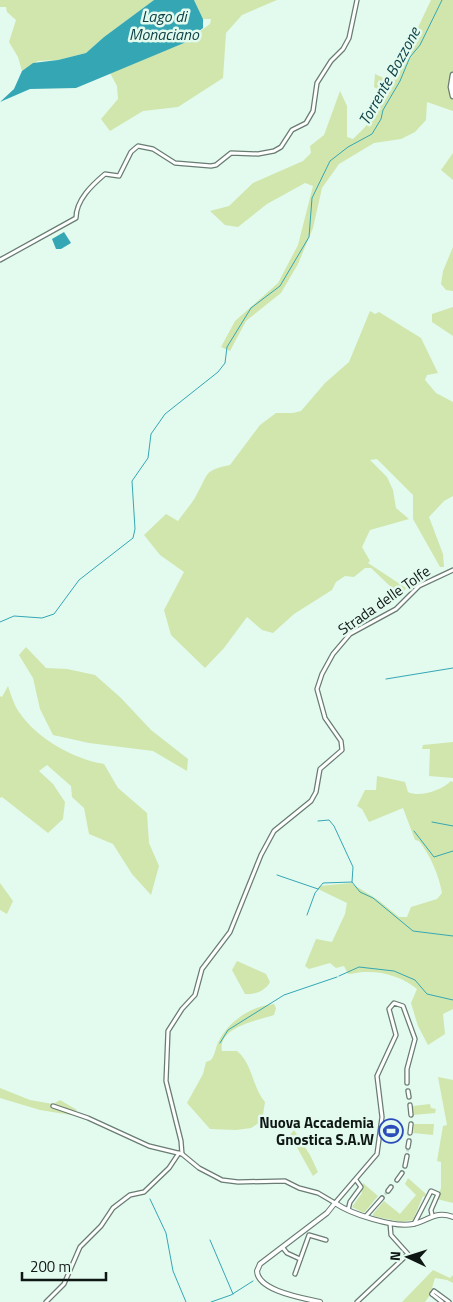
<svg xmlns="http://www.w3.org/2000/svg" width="453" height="1302" font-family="'Titillium Web',sans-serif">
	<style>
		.green { fill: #d1e6ac }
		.water { fill: #35a7b4 }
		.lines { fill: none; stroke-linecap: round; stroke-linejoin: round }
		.stream { stroke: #35a7b4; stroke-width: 1 }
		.street-tunnel { stroke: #c3d8ce; stroke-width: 3; stroke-dasharray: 3 1.5; stroke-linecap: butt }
		.street-casing { stroke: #687c72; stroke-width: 5.5 }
		.secondary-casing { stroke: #687c72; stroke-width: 6 }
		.primary-casing { stroke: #687c72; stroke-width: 7 }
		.street { stroke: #fff; stroke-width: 3 }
		.secondary { stroke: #fff; stroke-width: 4 }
		.primary { stroke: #fff; stroke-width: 4.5 }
		.labels { text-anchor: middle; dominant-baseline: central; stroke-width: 5; stroke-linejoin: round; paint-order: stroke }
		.street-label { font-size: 15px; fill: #0f1714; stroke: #e3faef }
		.poi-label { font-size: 15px; font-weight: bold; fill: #0f1714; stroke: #e3faef; text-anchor: end }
		.water-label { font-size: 16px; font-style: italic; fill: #0b3f44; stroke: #e3faef }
	</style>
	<rect width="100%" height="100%" fill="#e3faef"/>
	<g class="green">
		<path d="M 0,0 L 154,0 L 104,37 L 86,53 L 58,60 L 38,61 L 22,71 L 18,57 L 9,42 L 16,20 L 7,12 L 6,7 L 0,7 Z"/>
		<path d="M 194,0 L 277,0 L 242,15 L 226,33 L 223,78 L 178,107 L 143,111 L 110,131 L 101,119 L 118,99 L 117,86 L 110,73 L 184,43 L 210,24 L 211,19 L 203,19 Z"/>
		<path d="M 431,0 L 453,0 L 453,111 L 427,102 L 426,120 L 415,132 L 401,139 L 374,143 L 339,164 L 322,188 L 313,228 L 298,264 L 281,293 L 246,321 L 230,351 L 221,347 L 235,321 L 278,283 L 298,245 L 313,186 L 305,183 L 267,204 L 238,227 L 225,225 L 210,211 L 229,206 L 253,183 L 303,161 L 311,153 L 310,146 L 324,135 L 340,91 L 347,106 L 347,137 L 353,139 C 366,127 380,112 385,94 L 374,87 L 375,74 L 392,82 Z"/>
		<path d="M 453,153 L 453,180 L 441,170 Z"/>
		<path d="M 453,247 L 453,291 L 446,290 L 441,284 L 443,271 Z"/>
		<path d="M 453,307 L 453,336 L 432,322 L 432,314 Z"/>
		<path d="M 370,311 L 375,314 L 379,312 L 421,338 L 438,373 L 427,375 L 425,380 L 436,393 L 453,402 L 453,496 L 444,501 L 429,517 L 443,554 L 444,567 L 440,567 L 413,519 L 413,495 L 377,459 L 370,460 L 387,477 L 393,490 L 396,508 L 409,519 L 370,530 L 362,547 L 370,561 L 368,563 L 406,588 L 401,596 L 402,589 L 392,588 L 371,568 L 365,568 L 354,577 L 345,576 L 336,582 L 332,590 L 294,614 L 273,633 L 262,630 L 247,617 L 224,648 L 205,668 L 171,635 L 164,610 L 184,572 L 160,555 L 144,535 L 166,514 L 178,521 C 184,512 192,504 197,494 C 209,473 203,471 230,465 L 260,425 L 276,413 L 293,413 L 301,411 L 325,383 L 349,362 Z"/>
		<path d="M 26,647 L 46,668 L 67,669 L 95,675 L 121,698 L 151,730 L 188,759 L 187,771 L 153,751 L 89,743 L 53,735 L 40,709 L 33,678 L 19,655 Z"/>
		<path d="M 8,686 C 11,695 14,705 19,712 C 37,739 74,759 104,764 L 118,788 L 147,813 L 149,843 L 159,866 L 151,895 L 132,874 L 113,844 L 89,834 L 84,808 L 72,797 L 71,786 L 47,765 L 39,771 L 53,784 L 65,802 L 63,819 L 48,833 L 2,797 L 0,798 L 0,696 L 2,697 Z"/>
		<path d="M 453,742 L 453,778 L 429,776 L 430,749 L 422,749 L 423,745 Z"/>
		<path d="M 377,776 L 405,782 L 408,792 C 420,798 442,790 451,781 L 453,782 L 453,1009 L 443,1014 L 445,1034 L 428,1045 L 418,1026 L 411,1003 L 417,989 C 403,977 383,971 364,972 C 358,972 354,974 348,974 L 344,966 L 336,968 L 330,963 L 309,969 L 305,966 L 316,939 L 332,942 L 345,914 L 347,903 L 318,889 L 319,886 L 351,883 L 378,900 L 399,917 L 407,917 L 411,907 L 437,899 L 442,893 C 439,875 430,855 419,841 L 415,840 L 403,808 L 369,822 L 362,809 L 357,806 L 365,790 L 376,790 Z"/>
		<path d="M 0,883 L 13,901 L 7,914 L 0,910 Z"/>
		<path d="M 237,961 L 266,974 L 270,982 C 265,991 255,995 245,994 L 232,970 Z"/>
		<path d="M 274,1004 L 276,1008 L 274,1015 C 259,1020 217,1027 222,1051 L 237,1051 C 253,1064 252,1087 265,1102 L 262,1121 L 251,1128 L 236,1130 L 210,1129 L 187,1103 L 203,1074 L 206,1062 L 211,1060 C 215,1054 215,1051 217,1045 C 226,1023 250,1006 274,1004 Z"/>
		<path d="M 438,1077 L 453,1080 L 453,1203 L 437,1199 L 441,1188 L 441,1162 L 437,1161 L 443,1126 L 447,1125 Z"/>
		<path d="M 0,1088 L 30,1100 L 53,1104 L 60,1100 L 77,1110 L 71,1115 L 40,1110 L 0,1098 Z"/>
		<path d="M 430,1104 L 431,1108 L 436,1109 L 435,1113 L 413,1115 L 413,1106 Z"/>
		<path d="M 414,1124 L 434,1124 L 433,1135 L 413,1133 Z"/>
		<path d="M 294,1130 L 310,1155 L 318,1172 L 313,1176 L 290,1135 Z"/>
		<path d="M 408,1178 L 426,1194 L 425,1197 L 423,1196 L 413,1220 L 401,1222 L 373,1216 L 373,1214 L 384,1201 L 400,1214 L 416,1195 L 405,1184 Z"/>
		<path d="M 363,1183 L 378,1196 L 364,1213 L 352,1207 L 362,1193 L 361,1190 Z"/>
		<path d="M 433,1270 L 450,1278 L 453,1275 L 453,1283 L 447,1280 L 435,1278 L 430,1295 L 425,1302 L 402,1302 Z"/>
	</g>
	<g class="water">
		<path d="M 154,0 L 194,0 L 203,19 L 203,28 L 184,43 L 76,88 L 30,89 L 0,102 L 14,89 L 22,71 L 33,63 L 58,60 L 86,53 L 104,37 Z"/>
		<path d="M 64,232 L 71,243 L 61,249 L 56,249 L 52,239 Z"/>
	</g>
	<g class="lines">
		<g class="stream">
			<path d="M 0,622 L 14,616 L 42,618 L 54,614 L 79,580 L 133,538 L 135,529 L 132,481 L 148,458 L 151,434 L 165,414 L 218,372 L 225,363 L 227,347 L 251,308 L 280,286 L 309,237 L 312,198 L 330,161 L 348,147 L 372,134 L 381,119 L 383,110 L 400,81 L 410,57 L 420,45 L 442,0"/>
			<path d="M 386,679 L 453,668"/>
			<path d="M 318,821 L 329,820 L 334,826 L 353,867 L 352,882"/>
			<path d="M 432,822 L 453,826"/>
			<path d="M 414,831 L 434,857 L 453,851"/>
			<path d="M 277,875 L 318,889"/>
			<path d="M 307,915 L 315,893 L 323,883 L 352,882 L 360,892 L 373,898 L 413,931 L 453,936"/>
			<path d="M 339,976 L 359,967 L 394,971 L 415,980 L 427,994 L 453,1000"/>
			<path d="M 220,1043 L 228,1030 L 284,995 L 337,977"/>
			<path d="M 150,1199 L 166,1233 L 173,1271 L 186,1302"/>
			<path d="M 210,1240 L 233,1294"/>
			<path d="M 211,1302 L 231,1295 L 253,1281"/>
		</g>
		<g class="street-tunnel">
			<path d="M 407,1156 L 408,1147"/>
			<path d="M 382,1198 L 388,1191"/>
		</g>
		<g class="street-casing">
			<g id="street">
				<path d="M 0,260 L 76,218 C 76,200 92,185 105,174 L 119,176 L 131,152 L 138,146 L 153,149 L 175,163 L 211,166 L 216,165 L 231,153 L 258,154 L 274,151 L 281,147 L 292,130 L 306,123 L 313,111 L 317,83 L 331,61 L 343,49 L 349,38 L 357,0"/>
				<path d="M 408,1091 L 409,1097"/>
				<path d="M 410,1105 L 411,1115"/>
				<path d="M 53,1106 L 88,1118 L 149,1146 L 182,1154 L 199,1168 L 222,1180 L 238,1182 L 285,1181 L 299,1188 L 318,1193 L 335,1203 L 377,1154 L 382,1117 L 377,1076 L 396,1035 L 389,1009 L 394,1003 L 403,1006 L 415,1039 L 407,1069 L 407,1083"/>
				<path d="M 410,1133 L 411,1124"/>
				<path d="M 408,1147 L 409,1141"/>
				<path d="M 182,1154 L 181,1141 L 166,1081 L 168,1031 L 182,1009 L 195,995 L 202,969 L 230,932 L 261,855 L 274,831 L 311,801 L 316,792 L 320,769 L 342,750 L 341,741 L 325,718 L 317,689 L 322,674 L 333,654 L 350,634 L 396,609 L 419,586 L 453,570"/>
				<path d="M 405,1166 L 407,1156"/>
				<path d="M 397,1180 L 402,1173"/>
				<path d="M 388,1191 L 391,1187"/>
				<path d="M 348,1210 L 350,1202 L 361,1187 L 356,1180"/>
				<path d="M 366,1216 L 382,1198"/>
				<path d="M 414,1224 L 431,1191 L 438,1194 L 431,1210 L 432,1215"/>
				<path d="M 283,1248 L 287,1253 L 300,1259"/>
				<path d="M 295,1274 L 309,1235 L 326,1240"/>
				<path d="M 432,1294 L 434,1291 L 449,1302"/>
				<path d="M 432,1294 L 442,1302"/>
				<path d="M 46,1302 L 64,1284 L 80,1247 L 101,1226 L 113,1208 L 130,1195 L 144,1192 L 169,1168 L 179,1153"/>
				<path d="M 357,1302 L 408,1254 L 391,1235 L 390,1223"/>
			</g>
		</g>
		<g class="secondary-casing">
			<path id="secondary" d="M 320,1302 C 303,1298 258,1291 257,1271 L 260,1264 L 327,1213 L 335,1203 C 351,1214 394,1228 413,1224 C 428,1221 436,1210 453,1217"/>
		</g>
		<g class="primary-casing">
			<path id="primary" d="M 453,75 L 451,87 L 453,96"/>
		</g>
		<use href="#street" class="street"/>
		<use href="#secondary" class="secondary"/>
		<use href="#primary" class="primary"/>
	</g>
	<defs>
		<g id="stadium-ring" transform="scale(1.25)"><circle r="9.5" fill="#e3faef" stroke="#2c4bbb" stroke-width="1.5"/><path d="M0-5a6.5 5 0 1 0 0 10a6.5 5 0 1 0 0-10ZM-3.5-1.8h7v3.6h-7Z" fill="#2c4bbb"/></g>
	</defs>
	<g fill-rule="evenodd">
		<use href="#stadium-ring" x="391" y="1131"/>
	</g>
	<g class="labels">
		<g class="street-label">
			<text transform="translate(384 600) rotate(-35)">Strada delle Tolfe</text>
		</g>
		<g class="poi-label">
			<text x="374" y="1122">Nuova Accademia<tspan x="374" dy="17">Gnostica S.A.W</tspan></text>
		</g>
		<g class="water-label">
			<text x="164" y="16">Lago di<tspan x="164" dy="18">Monaciano</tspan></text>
			<text transform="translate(389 76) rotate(-61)">Torrente Bozzone</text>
		</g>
	</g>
	<g transform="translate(408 1257) rotate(274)" stroke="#e3faef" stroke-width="4" paint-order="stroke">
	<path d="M0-4L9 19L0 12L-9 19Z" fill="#0f1714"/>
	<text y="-8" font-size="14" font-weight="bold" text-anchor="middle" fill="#0f1714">N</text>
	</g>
	<path d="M22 1272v8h84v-8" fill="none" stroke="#0f1714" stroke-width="2.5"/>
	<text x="30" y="1272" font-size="15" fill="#0f1714" stroke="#e3faef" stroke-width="4" paint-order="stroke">200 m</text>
</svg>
